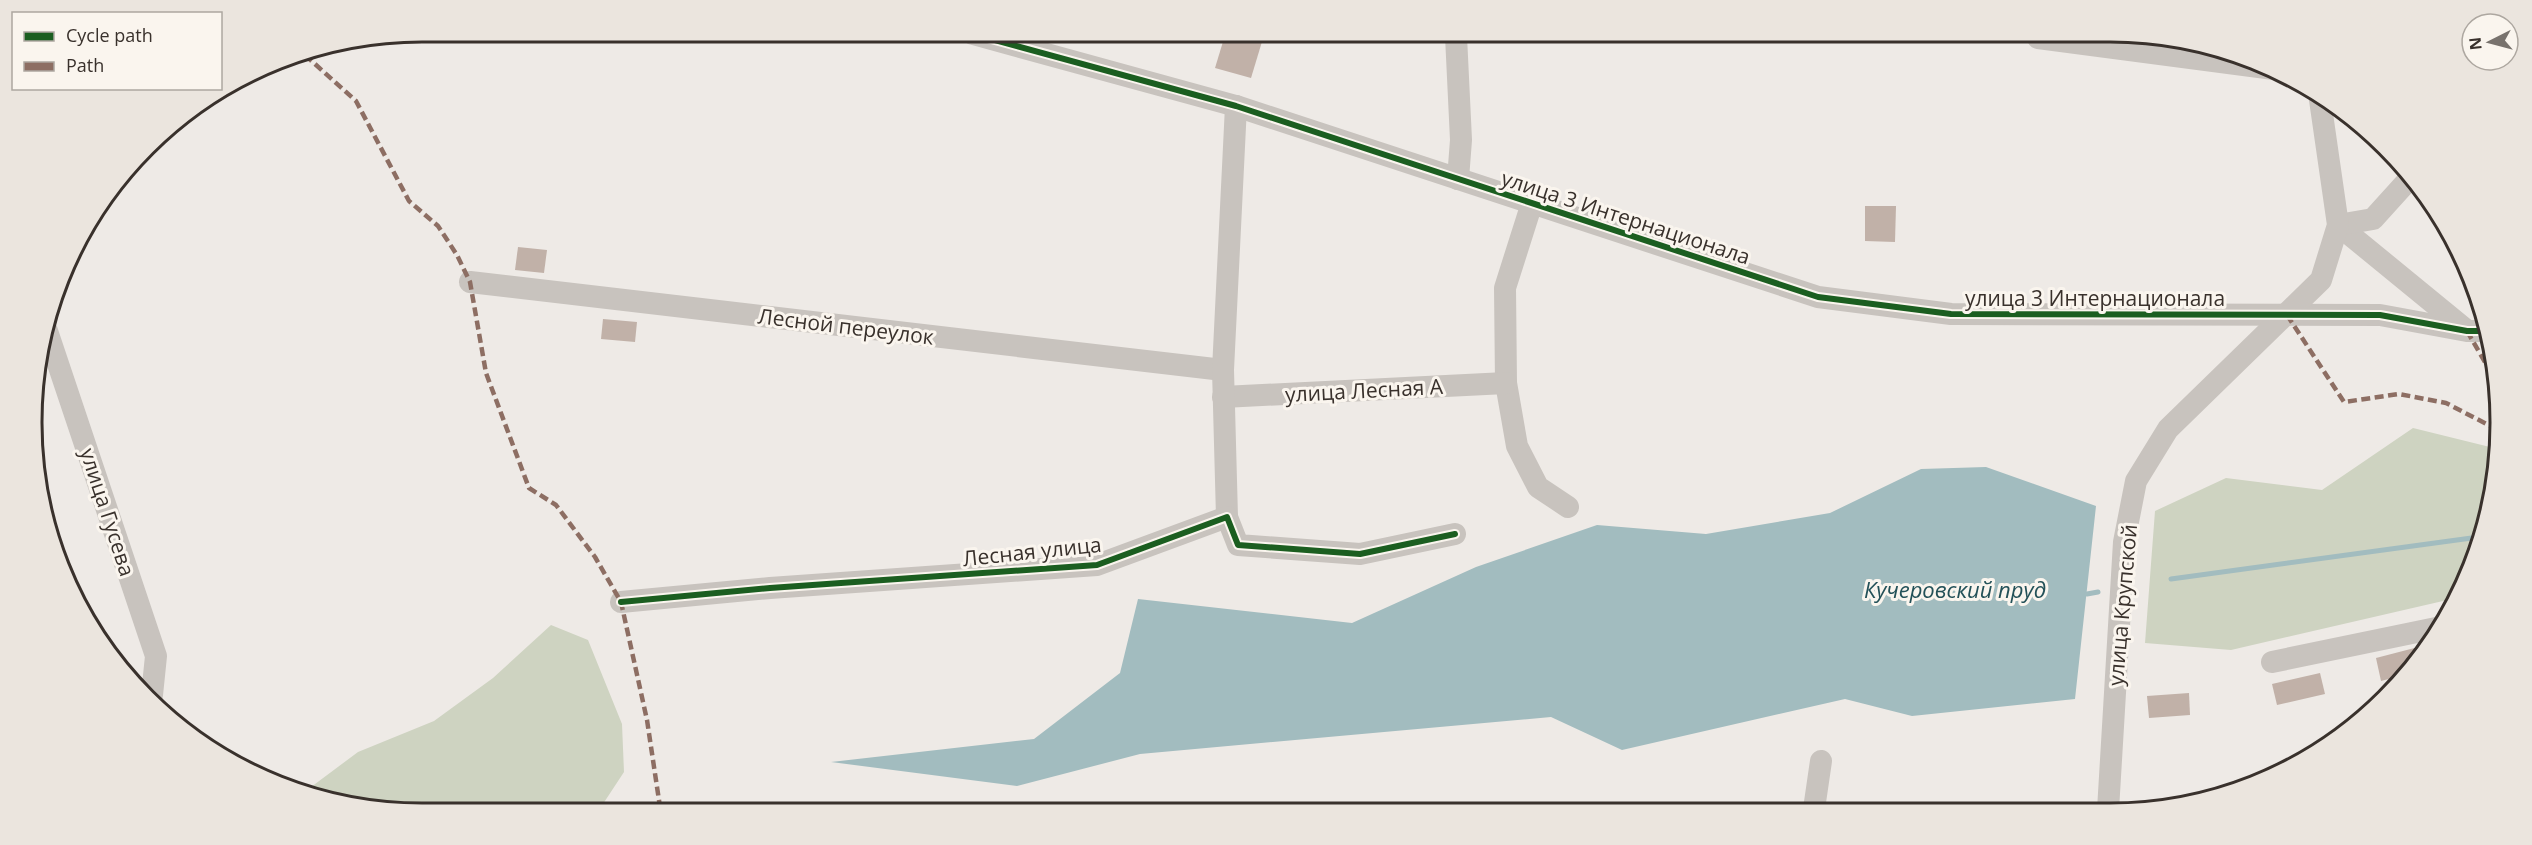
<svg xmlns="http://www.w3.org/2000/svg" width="2532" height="845" font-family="'Open Sans',sans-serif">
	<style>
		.green { fill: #ced3c1 }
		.water { fill: #a2bcbf }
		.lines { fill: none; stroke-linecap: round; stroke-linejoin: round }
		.stream { stroke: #a2bcbf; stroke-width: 5 }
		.building { fill: #c1b1a8 }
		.minor { stroke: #c8c3be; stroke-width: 22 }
		.quiet { stroke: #8d6e63; stroke-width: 4.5; stroke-dasharray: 9 4.5; stroke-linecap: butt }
		.cycleway-casing { stroke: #faf5ee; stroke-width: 10 }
		.cycleway { stroke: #1b5e20; stroke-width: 6 }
		.labels { text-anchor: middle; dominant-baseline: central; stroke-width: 6; stroke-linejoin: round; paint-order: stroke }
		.street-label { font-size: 21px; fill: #39312c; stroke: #faf5ee }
		.water-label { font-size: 22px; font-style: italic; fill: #235158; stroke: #faf5ee }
		.rim { fill: none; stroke: #39312c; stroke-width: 3 }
	</style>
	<rect width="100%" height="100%" fill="#eeeae6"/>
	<g class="green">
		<path d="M 2413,428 L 2498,449 L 2493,499 L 2456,598 L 2231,650 L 2145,643 L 2155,511 L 2226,478 L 2322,490 Z"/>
		<path d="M 551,625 L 588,640 L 622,724 L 624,772 L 601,807 L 346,806 L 303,793 L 358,752 L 434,721 L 493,678 Z"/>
	</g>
	<path class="water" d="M 1986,467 L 2096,506 L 2075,699 L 1912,716 L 1845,699 L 1622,750 L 1551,717 L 1140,754 L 1017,786 L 831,762 L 1034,739 L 1120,673 L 1138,599 L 1352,623 L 1476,567 L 1597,525 L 1706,534 L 1830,513 L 1921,469 Z"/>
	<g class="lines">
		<g class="stream">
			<path d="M 2171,579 L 2479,537"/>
			<path d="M 2087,594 L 2098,592"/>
		</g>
	</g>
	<g class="building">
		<path d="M 1225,35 L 1264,35 L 1251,78 L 1215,68 Z"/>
		<path d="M 1865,206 L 1896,206 L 1895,242 L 1865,241 Z"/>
		<path d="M 518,247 L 547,250 L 544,273 L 515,270 Z"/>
		<path d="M 603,319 L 637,322 L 635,342 L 601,339 Z"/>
		<path d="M 2426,645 L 2400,676 L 2381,681 L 2376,658 Z"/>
		<path d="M 2320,673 L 2325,694 L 2277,705 L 2272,684 Z"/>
		<path d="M 2189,693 L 2190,715 L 2149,718 L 2147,696 Z"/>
	</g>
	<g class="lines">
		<g class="minor">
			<path d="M 973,34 L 1236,106 L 1818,297 L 1951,314 L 2380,315 L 2467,331 L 2488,331"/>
			<path d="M 1456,36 L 1461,140 L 1458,179"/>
			<path d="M 2038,38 L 2274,69"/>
			<path d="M 1532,203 L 1505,288 L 1506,383 L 1517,446 L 1538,487 L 1568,507"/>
			<path d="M 2338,225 L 2465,329"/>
			<path d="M 2338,225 L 2373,219 L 2411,177"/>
			<path d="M 470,282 L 1223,370"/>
			<path d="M 47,331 L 156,656 L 152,695"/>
			<path d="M 1223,397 L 1506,383"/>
			<path d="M 1227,517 L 1223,370 L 1236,106"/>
			<path d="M 621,602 L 770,588 L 1097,565 L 1227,517 L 1238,545 L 1360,554 L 1455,534"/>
			<path d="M 2272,662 L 2441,627"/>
			<path d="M 1814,809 L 1821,761"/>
			<path d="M 2108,810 L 2124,542 L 2136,481 L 2168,429 L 2321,280 L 2338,225 L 2319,93"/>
		</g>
		<g class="quiet">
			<path d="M 305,55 L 356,101 L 409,201 L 438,226 L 457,255 L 470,282 L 486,373 L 529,488 L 556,505 L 595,557 L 621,602 L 647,720 L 660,807"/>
			<path d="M 2287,315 L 2344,402 L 2399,394 L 2446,403 L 2500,431"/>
			<path d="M 2467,331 L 2497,383"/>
		</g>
		<g class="cycleway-casing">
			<g id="cycleway">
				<path d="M 973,34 L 1236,106 L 1818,297 L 1951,314 L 2380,315 L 2467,331 L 2488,331"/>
				<path d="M 621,602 L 770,588 L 1097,565 L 1227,517 L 1238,545 L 1360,554 L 1455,534"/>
			</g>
		</g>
		<use href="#cycleway" class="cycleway"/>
	</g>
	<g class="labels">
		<g class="street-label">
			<text transform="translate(1626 217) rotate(18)">улица 3 Интернационала</text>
			<text x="2095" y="298">улица 3 Интернационала</text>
			<text transform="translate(846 326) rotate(7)">Лесной переулок</text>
			<text transform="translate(1364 390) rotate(-3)">улица Лесная А</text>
			<text transform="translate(108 512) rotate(72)">улица Гусева</text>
			<text transform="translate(1032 551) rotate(-6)">Лесная улица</text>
			<text transform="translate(2122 605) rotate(-85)">улица Крупской</text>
		</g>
		<g class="water-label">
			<text x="1955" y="589">Кучеровский пруд</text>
		</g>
	</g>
	<path d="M0 0H2532V845H0ZM422 42H2110A380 380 0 0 1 2490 422V423A380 380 0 0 1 2110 803H422A380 380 0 0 1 42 423V422A380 380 0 0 1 422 42Z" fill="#ebe5de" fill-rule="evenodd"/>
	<path class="rim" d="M422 42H2110A380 380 0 0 1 2490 422V423A380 380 0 0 1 2110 803H422A380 380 0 0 1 42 423V422A380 380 0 0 1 422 42Z"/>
	<rect x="12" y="12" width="210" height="78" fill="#faf5ee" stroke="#ada7a0" stroke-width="1.5"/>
	<rect x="24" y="32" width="30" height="9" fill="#1b5e20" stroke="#ada7a0" stroke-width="1.5"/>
	<text x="66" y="42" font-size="18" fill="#39312c">Cycle path</text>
	<rect x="24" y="62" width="30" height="9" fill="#8d6e63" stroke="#ada7a0" stroke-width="1.5"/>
	<text x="66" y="72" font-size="18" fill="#39312c">Path</text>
	<g transform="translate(2490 42) rotate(264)"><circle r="28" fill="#faf5ee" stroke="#ada7a0" stroke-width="1.5"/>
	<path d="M0-4.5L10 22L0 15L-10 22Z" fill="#78726d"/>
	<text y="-9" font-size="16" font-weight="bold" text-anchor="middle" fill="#39312c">N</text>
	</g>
</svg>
